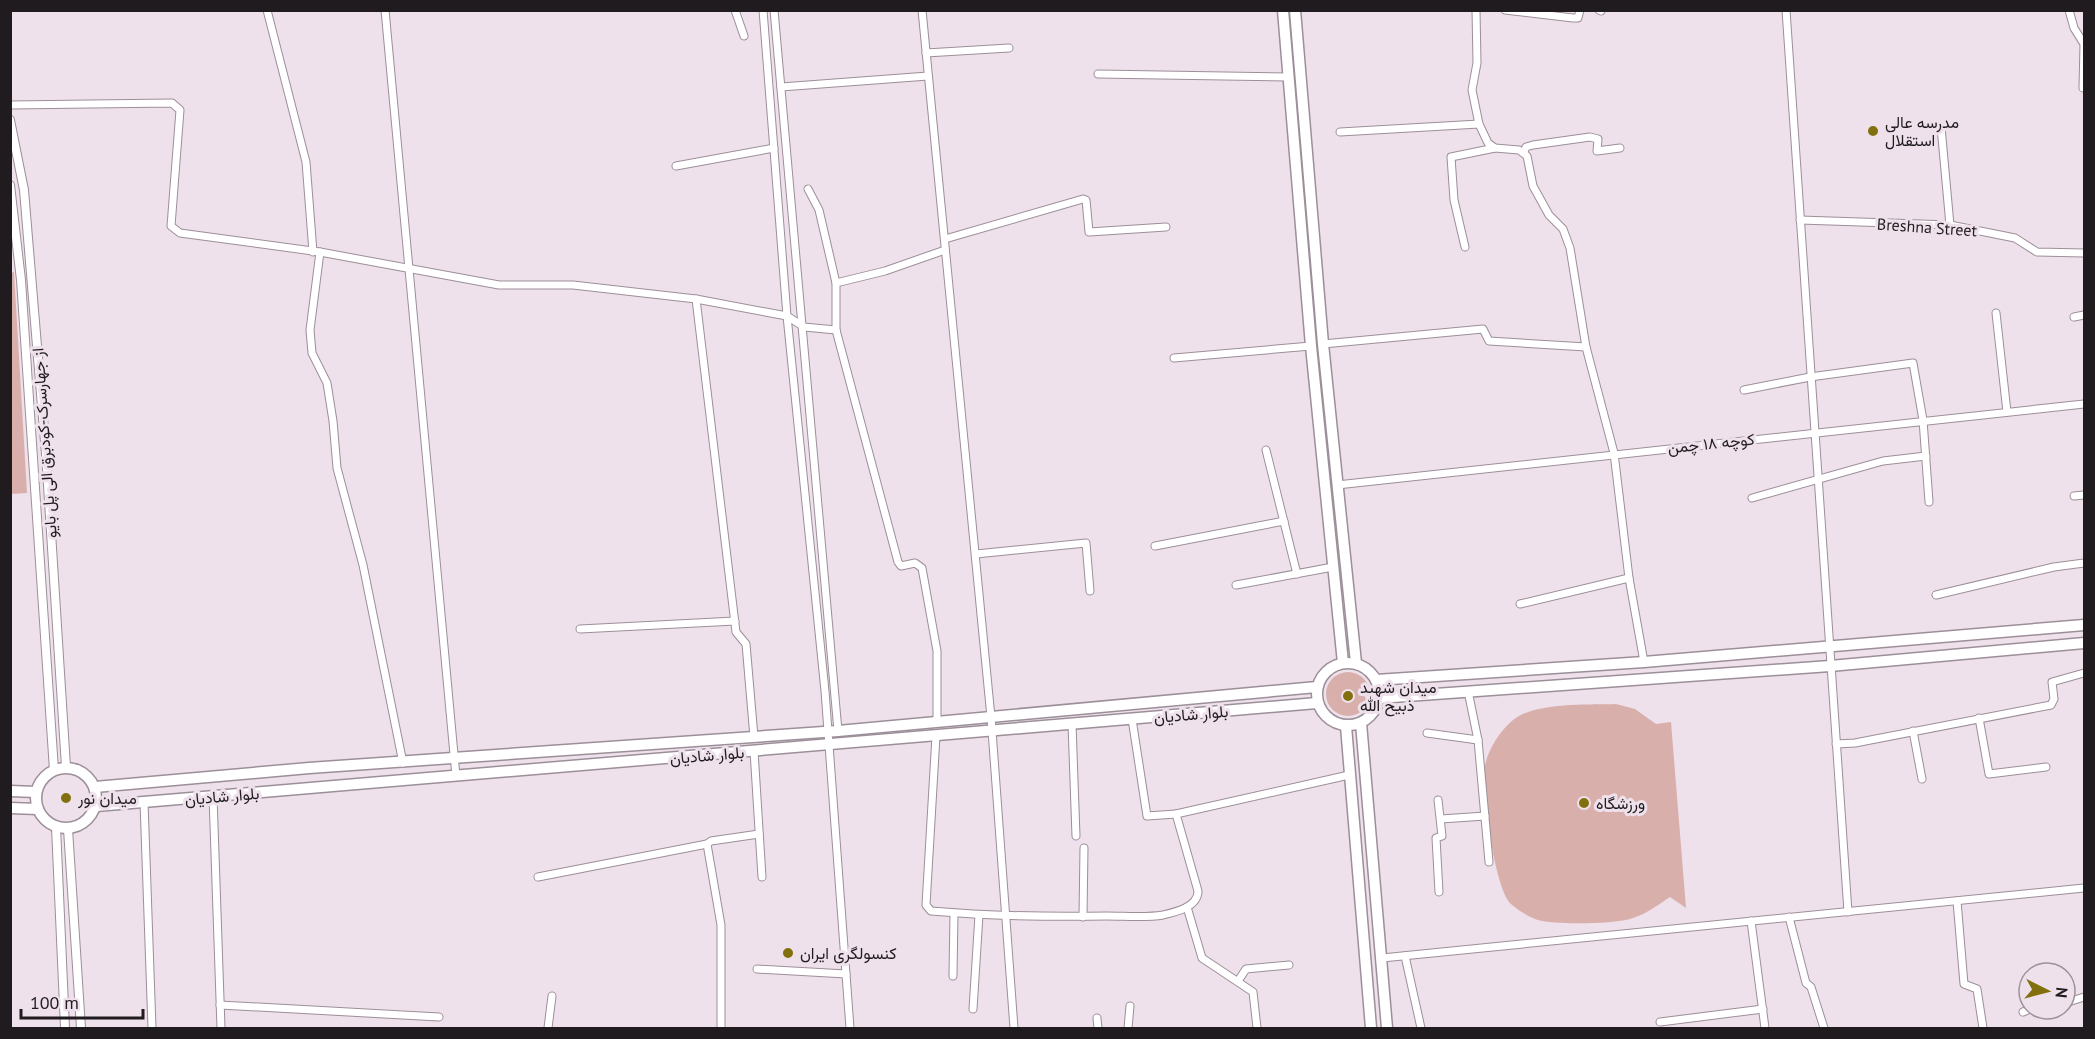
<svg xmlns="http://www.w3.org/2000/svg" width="2095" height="1039" font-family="'PT Sans',Vazirmatn,sans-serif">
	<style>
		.green { fill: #d9afac }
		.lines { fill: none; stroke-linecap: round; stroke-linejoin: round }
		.minor-casing { stroke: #9c8f99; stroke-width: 9 }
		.tertiary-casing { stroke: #9c8f99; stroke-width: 10 }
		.primary-casing { stroke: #9c8f99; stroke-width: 13 }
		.trunk-casing { stroke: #9c8f99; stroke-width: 13 }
		.minor { stroke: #fff; stroke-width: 7 }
		.tertiary { stroke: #fff; stroke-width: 8 }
		.primary { stroke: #fff; stroke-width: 10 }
		.trunk { stroke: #fff; stroke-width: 10 }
		.poi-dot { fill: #82700f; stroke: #eee1eb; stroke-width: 2 }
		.labels { text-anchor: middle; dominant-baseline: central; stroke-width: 6; stroke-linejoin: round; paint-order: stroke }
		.poi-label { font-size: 16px; fill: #201b1f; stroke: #eee1eb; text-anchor: start }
		.street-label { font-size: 16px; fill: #201b1f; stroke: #eee1eb }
	</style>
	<rect width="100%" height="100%" fill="#eee1eb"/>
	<g class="green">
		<path d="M 14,272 L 27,493 L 11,494 L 10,273 Z"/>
		<circle cx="1348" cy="694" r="22"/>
		<path d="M 1616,704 L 1635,709 L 1656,724 L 1671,722 L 1686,908 L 1670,897 C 1657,906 1644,915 1630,919 C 1613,924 1555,925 1538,920 C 1531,918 1517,910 1511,904 C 1494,887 1482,791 1485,766 C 1488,749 1500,731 1513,720 C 1535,702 1588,705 1616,704 Z"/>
	</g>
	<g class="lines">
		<g class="minor-casing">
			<g id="minor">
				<path d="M 267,10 L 306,162 L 313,252"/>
				<path d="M 385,10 L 456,776"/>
				<path d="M 735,10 L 744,36"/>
				<path d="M 763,10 L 787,316 L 825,691 L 850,1028"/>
				<path d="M 774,10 L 838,731"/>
				<path d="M 922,10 L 991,717 L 1014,1028"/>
				<path d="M 1476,10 L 1477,63 L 1472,90 L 1479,124 L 1488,143 L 1495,148 L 1519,150 L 1527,156 L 1533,186 L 1549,215 L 1563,229 L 1570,248 L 1586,347 L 1614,453 L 1629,578 L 1644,662"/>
				<path d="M 1505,10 L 1573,18 L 1578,18 L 1580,10"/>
				<path d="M 1599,10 L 1601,11"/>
				<path d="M 1786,10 L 1848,912"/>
				<path d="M 2069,10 L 2074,28 L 2084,44 L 2083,88"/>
				<path d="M 926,53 L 1009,48"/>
				<path d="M 1098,74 L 1289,77"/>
				<path d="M 781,87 L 928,76"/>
				<path d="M 10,105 L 172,103 L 180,110 L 171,226 L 180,233 L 320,252 L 499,285 L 573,285 L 696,299 L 787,316 L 804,327 L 836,330 L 898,562 L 901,566 L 915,563 L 922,568 L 937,651 L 937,722"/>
				<path d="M 1941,127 L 1950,225"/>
				<path d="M 1340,132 L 1479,124"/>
				<path d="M 1524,152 L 1526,147 L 1533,145 L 1590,137 L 1598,139 L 1597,151 L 1620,148"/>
				<path d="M 676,166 L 774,148"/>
				<path d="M 808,189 L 819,210 L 836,283"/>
				<path d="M 1800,220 L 1950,225 L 2015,238 L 2037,252 L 2084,253"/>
				<path d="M 945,239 L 1083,199 L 1086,200 L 1089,232 L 1166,227"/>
				<path d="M 1465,247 L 1454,200 L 1451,157 L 1495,148"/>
				<path d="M 320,252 L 310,330 L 312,353 L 327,383 L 333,421 L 337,468 L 363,565 L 403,763"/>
				<path d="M 696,299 L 736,632 L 746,644 L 754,737"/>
				<path d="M 1996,313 L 2007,412"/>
				<path d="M 2074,317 L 2084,315"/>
				<path d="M 836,330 L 836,283 L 885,271 L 945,250"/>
				<path d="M 1323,344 L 1483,329 L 1489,341 L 1586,347"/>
				<path d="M 1174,358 L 1311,346"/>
				<path d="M 1744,390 L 1810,377 L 1913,363 L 1923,420 L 1929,502"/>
				<path d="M 1266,450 L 1297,574"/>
				<path d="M 1337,485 L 2084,404"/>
				<path d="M 2074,496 L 2084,495"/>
				<path d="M 1752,498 L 1883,461 L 1926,456"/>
				<path d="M 1155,546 L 1284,521"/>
				<path d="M 976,554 L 1086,543 L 1090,591"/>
				<path d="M 1236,585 L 1333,567"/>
				<path d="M 1936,595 L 2054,567 L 2084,563"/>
				<path d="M 1520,604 L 1629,578"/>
				<path d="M 580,629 L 735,621"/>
				<path d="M 1468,691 L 1478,740 L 1489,862"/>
				<path d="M 1979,718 L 1989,774 L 2046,767"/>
				<path d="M 1132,719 L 1147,816 L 1176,814"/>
				<path d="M 1072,724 L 1076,836"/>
				<path d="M 1913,731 L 1922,779"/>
				<path d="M 1427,733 L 1478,740"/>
				<path d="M 936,736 L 926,905 L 931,911 C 990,916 1048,917 1107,916 C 1125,916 1146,918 1163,915 C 1176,912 1198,907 1198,891 L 1176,814 L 1349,775"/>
				<path d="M 1836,744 L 1855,743 L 2051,705 L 2054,699 L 2052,682 L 2084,673"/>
				<path d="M 754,751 L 762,877"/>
				<path d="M 213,796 L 221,1028"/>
				<path d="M 1438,800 L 1442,836 L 1436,838 L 1439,892"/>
				<path d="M 144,802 L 152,1028"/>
				<path d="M 1441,819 L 1485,816"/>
				<path d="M 538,877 L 707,844"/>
				<path d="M 1957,901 L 1964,984 L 1977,989 L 1983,1028"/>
				<path d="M 1187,907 L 1202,958 L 1253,992 L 1257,1028"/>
				<path d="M 1083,917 L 1084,848"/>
				<path d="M 1789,917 L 1806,983 L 1811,987 L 1824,1028"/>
				<path d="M 1751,921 L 1765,1028"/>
				<path d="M 1405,956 L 1421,1028"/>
				<path d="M 1382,958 L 2084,888"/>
				<path d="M 757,969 L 846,974"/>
				<path d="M 953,976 L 954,913"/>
				<path d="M 1238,981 L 1246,969 L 1289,965"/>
				<path d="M 2065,1003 L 2084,997"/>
				<path d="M 220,1005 L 439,1017"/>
				<path d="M 973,1009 L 979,915"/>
				<path d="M 2023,1012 L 2030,1009"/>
				<path d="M 1097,1018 L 1098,1028"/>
				<path d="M 1660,1022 L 1763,1009"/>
				<path d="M 548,1028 L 552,996"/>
				<path d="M 721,1028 L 721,925 L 707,844 L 711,841 L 759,834"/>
				<path d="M 1128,1028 L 1130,1006"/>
			</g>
		</g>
		<g class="tertiary-casing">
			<g id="tertiary">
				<path d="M 10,120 L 24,190 L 46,454 L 66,767"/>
				<path d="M 10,185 L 21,280 L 54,770"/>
				<path d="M 56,827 L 65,1028"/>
				<path d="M 68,829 L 81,1028"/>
			</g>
		</g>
		<g class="primary-casing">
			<g id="primary">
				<path d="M 1376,680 L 1644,662 L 2084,625"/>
				<path d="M 1379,698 L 1830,666 L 2084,643"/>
				<circle cx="66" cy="798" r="30"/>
				<path d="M 95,787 L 309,768 L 838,731 L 1317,687"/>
				<path d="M 10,791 L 36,792"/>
				<path d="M 96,806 L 1317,703"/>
				<path d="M 10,808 L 38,809"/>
			</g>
		</g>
		<g class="trunk-casing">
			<g id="trunk">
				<path d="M 1283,10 L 1311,346 L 1343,663"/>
				<path d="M 1295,10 L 1323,344 L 1356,663"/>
				<circle cx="1348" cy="694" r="31"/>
				<path d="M 1361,723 L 1387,1028"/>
				<path d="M 1346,726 L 1371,1028"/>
			</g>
		</g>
		<use href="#minor" class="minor"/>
		<use href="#tertiary" class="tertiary"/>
		<use href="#primary" class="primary"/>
		<use href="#trunk" class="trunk"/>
	</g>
	<g class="poi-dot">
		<circle cx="1873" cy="131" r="6"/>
		<circle cx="1348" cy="696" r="6"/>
		<circle cx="66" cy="798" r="6"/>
		<circle cx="1584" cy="803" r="6"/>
		<circle cx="788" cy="953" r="6"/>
	</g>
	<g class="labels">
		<g class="poi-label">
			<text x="1885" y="122">مدرسه عالی<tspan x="1885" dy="18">استقلال</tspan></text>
			<text x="1360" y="687">میدان شهید<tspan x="1360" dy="18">ذبیح الله</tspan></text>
			<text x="78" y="798">میدان نور</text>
			<text x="1596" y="803">ورزشگاه</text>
			<text x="800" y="953">کنسولگری ایران</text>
		</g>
		<g class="street-label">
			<text transform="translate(1927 227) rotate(4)">Breshna Street</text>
			<text transform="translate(44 443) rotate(-94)">از جهارسرک-کودبرق الی پل بایو</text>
			<text transform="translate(1711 443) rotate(-6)">كوچه ١٨ چمن</text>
			<text transform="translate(1191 714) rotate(-5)">بلوار شادیان</text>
			<text transform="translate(707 755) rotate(-5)">بلوار شادیان</text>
			<text transform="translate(222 796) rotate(-5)">بلوار شادیان</text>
		</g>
	</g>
	<rect width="2095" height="1039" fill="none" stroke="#201b1f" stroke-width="24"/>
	<g transform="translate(2047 991) rotate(96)"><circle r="28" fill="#eee1eb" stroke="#9c9299" stroke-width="1.5"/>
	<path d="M0-4.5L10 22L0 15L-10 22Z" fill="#82700f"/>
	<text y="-9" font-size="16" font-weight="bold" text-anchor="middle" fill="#201b1f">N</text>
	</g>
	<path d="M21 1009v9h122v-9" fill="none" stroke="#201b1f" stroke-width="3"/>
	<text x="30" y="1009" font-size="18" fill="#201b1f" stroke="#eee1eb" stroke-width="4.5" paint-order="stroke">100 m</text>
</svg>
